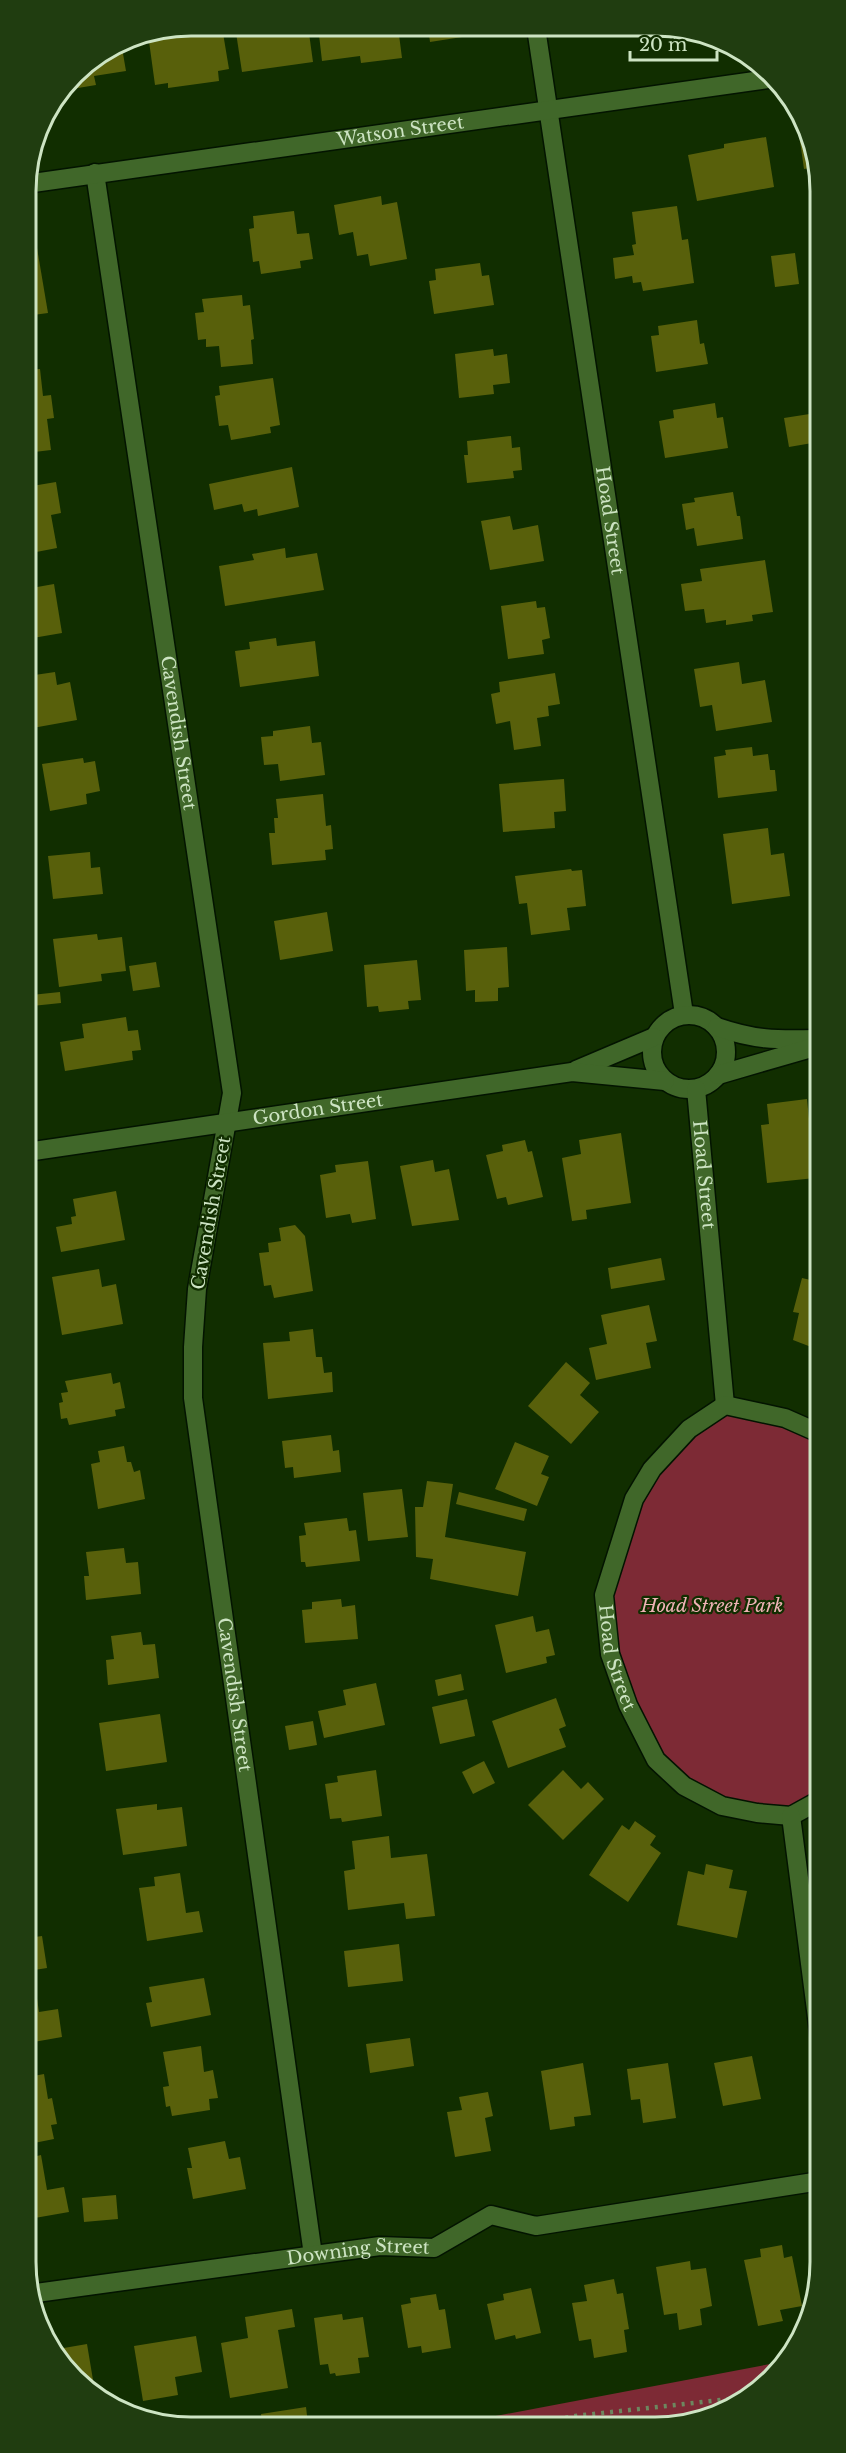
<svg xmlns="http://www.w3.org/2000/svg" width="846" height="2453" font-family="'Libre Baskerville',serif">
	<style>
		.green { fill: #7d2a35 }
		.building { fill: #58600b }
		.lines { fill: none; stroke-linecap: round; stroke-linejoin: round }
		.street-casing { stroke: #031400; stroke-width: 21 }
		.street { stroke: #406729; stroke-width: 18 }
		.rail { stroke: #6d875f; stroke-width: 4.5; stroke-dasharray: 3 6; stroke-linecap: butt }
		.labels { text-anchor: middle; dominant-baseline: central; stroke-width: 4.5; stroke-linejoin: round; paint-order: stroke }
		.street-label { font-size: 18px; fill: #cde4c3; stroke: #112e00 }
		.park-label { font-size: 18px; font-style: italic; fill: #efb2b5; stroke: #112e00 }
		.rim { fill: none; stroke: #cde4c3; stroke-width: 3 }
	</style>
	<rect width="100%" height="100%" fill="#112e00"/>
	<g class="green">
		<path d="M 725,1405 L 819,1433 L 820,1800 L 791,1816 L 684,1786 L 628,1705 L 604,1595 L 652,1469 Z"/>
		<path d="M 786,2361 L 780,2371 L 738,2405 L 688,2424 L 454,2424 Z"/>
	</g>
	<g class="building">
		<path d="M 191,26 L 210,26 L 211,28 L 222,27 L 229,69 L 218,71 L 219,81 L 168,88 L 168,83 L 155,85 L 148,34 Z"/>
		<path d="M 235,26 L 308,26 L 313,62 L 242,72 Z"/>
		<path d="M 318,26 L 398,27 L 402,58 L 361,63 L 360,56 L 322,61 Z"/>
		<path d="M 428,27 L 473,27 L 475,35 L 430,42 Z"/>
		<path d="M 121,42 L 126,71 L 94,76 L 96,85 L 72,89 L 71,81 L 82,67 Z"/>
		<path d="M 799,134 L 804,134 L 817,158 L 817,167 L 804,169 Z"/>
		<path d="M 766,137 L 774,187 L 697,201 L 688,155 L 724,148 L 724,144 Z"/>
		<path d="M 381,196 L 382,205 L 397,202 L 407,259 L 370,266 L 368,254 L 357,256 L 353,232 L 339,235 L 334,205 Z"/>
		<path d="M 677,206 L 682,240 L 688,239 L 694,283 L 643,291 L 641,282 L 633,283 L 632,276 L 615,279 L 613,258 L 634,255 L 632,245 L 636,244 L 632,212 Z"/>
		<path d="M 294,211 L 297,234 L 309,233 L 313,259 L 300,261 L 301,268 L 261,274 L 259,261 L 253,262 L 249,229 L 254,228 L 253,216 Z"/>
		<path d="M 36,242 L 48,313 L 26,316 L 26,244 Z"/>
		<path d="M 795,253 L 799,284 L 775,287 L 771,256 Z"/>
		<path d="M 480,263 L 482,276 L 489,275 L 494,305 L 434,314 L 429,281 L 436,280 L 435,269 Z"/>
		<path d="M 242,295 L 243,306 L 250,305 L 254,339 L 251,340 L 253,364 L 221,367 L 219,346 L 206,347 L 206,339 L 198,340 L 195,313 L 204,312 L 202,299 Z"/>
		<path d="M 697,320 L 700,344 L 704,343 L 708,364 L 656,372 L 651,336 L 659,335 L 658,326 Z"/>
		<path d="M 493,349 L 494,356 L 507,354 L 510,383 L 493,385 L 494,394 L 459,398 L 455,354 Z"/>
		<path d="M 40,369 L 43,396 L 51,395 L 54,418 L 47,419 L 51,450 L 26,453 L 26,370 Z"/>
		<path d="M 273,378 L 280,425 L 270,427 L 271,433 L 231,440 L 228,425 L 219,426 L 215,396 L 220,395 L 219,386 Z"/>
		<path d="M 715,403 L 717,418 L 723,417 L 728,448 L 665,458 L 659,421 L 674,418 L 673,410 Z"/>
		<path d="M 816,413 L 818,442 L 789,447 L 784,418 Z"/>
		<path d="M 511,436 L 512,448 L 520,447 L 522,470 L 513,471 L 514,478 L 467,483 L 464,455 L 468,455 L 467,441 Z"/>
		<path d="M 292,467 L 299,507 L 258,516 L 257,509 L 244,512 L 242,504 L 214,510 L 209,484 Z"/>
		<path d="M 56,482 L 61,513 L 51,515 L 57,548 L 26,554 L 26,487 Z"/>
		<path d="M 733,492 L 737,516 L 740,516 L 743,539 L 697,546 L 694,528 L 686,530 L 682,504 L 695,502 L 694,498 Z"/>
		<path d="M 510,516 L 513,530 L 538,525 L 544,561 L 490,570 L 481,521 Z"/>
		<path d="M 285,548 L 286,558 L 317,553 L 324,590 L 225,606 L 219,566 L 254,560 L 252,554 Z"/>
		<path d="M 765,560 L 773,612 L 752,615 L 753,621 L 726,625 L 726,620 L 706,623 L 704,609 L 685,611 L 681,584 L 702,581 L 700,569 Z"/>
		<path d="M 54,584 L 62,633 L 27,639 L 26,589 Z"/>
		<path d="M 536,601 L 537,608 L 545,607 L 550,638 L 542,640 L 544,654 L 508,659 L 501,606 Z"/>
		<path d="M 276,638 L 277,646 L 315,641 L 319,676 L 240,687 L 235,651 L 250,649 L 249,642 Z"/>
		<path d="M 739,662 L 742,684 L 765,680 L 772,722 L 716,731 L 712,705 L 700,707 L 694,669 Z"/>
		<path d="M 55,672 L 57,685 L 70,682 L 77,720 L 27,729 L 27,687 L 30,686 L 28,676 Z"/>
		<path d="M 818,672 L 818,715 L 814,715 L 810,673 Z"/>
		<path d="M 555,673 L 560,704 L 548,706 L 549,716 L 537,718 L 541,746 L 514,750 L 510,721 L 496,724 L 491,694 L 500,692 L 499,682 Z"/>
		<path d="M 310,726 L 312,743 L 321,742 L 325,775 L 280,781 L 278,764 L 264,765 L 261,737 L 273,736 L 273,731 Z"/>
		<path d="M 752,747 L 753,756 L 768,754 L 770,770 L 775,770 L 777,791 L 718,798 L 714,757 L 726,755 L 725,750 Z"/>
		<path d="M 83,758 L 84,763 L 95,761 L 100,791 L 86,794 L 87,804 L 50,811 L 42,764 Z"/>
		<path d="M 564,779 L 566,811 L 554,812 L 555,828 L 503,832 L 499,784 Z"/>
		<path d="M 323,794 L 326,826 L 331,825 L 333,849 L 325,850 L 326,860 L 272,865 L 269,833 L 275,833 L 274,818 L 278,818 L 276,799 Z"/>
		<path d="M 768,828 L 771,855 L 784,853 L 790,896 L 732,904 L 723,834 Z"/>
		<path d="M 90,852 L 91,868 L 100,867 L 103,894 L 53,899 L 48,856 Z"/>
		<path d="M 571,869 L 572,871 L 582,870 L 586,906 L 567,908 L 570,930 L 531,935 L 527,903 L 519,904 L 515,876 Z"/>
		<path d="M 327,912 L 333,951 L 280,960 L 274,921 Z"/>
		<path d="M 818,912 L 818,959 L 816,959 L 810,913 Z"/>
		<path d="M 97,934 L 98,940 L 122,937 L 126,971 L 101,974 L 102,981 L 59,987 L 53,939 Z"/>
		<path d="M 507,947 L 509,987 L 498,988 L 498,1001 L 475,1002 L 475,990 L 466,991 L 464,950 Z"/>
		<path d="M 417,960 L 421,1000 L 408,1001 L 409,1009 L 379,1012 L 378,1006 L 367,1007 L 364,965 Z"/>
		<path d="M 156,962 L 160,987 L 133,991 L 129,966 Z"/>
		<path d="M 60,992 L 61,1003 L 32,1006 L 31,995 Z"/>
		<path d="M 126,1017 L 128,1031 L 138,1030 L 141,1050 L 132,1051 L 133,1060 L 65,1071 L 60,1042 L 84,1038 L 82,1024 Z"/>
		<path d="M 807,1099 L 815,1178 L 767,1183 L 761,1125 L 769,1124 L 767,1104 Z"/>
		<path d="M 621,1133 L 631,1203 L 586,1210 L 587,1219 L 572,1221 L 562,1158 L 581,1154 L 579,1140 Z"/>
		<path d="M 525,1140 L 528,1152 L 532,1151 L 543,1197 L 508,1205 L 506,1197 L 497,1199 L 486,1155 L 503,1151 L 502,1145 Z"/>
		<path d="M 433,1160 L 435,1172 L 449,1169 L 459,1220 L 412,1226 L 400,1166 Z"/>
		<path d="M 368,1161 L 376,1219 L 352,1223 L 350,1214 L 326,1218 L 320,1175 L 336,1172 L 335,1165 Z"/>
		<path d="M 116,1191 L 125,1240 L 61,1252 L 56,1227 L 72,1224 L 71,1217 L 76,1216 L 73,1199 Z"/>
		<path d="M 295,1225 L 305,1236 L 313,1291 L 274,1298 L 271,1285 L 264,1286 L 259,1253 L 269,1252 L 268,1243 L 281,1241 L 279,1228 Z"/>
		<path d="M 661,1258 L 665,1280 L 611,1289 L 608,1268 Z"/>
		<path d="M 99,1269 L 102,1287 L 116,1284 L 123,1324 L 62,1335 L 52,1277 Z"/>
		<path d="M 802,1278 L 819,1282 L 819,1350 L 793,1340 L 799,1313 L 793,1312 Z"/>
		<path d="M 649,1305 L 657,1341 L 646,1343 L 651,1368 L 596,1380 L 589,1348 L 607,1344 L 601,1315 Z"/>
		<path d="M 313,1329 L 316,1357 L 322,1357 L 324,1373 L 332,1372 L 333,1392 L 268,1399 L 263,1343 L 290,1341 L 289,1332 Z"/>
		<path d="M 566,1362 L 590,1383 L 580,1395 L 599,1412 L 571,1444 L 528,1406 Z"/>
		<path d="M 111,1373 L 113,1384 L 120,1382 L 125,1408 L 115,1410 L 116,1416 L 69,1425 L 67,1418 L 61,1419 L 59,1403 L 63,1402 L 61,1393 L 68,1392 L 65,1381 Z"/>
		<path d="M 331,1435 L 333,1451 L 339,1450 L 341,1472 L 294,1478 L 293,1467 L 285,1468 L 282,1441 Z"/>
		<path d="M 515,1442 L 549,1456 L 541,1474 L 549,1477 L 537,1506 L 495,1489 Z"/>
		<path d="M 124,1446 L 127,1462 L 131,1462 L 134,1472 L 140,1470 L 145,1499 L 98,1509 L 91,1464 L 100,1462 L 98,1451 Z"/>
		<path d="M 427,1481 L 453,1484 L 445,1537 L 526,1552 L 518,1596 L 430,1579 L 433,1559 L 416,1557 L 415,1507 L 423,1507 Z"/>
		<path d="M 402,1489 L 408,1537 L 368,1541 L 363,1493 Z"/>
		<path d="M 459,1492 L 527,1509 L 524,1521 L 456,1504 Z"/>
		<path d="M 347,1518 L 349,1531 L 356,1530 L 360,1561 L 306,1567 L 305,1562 L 301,1562 L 299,1536 L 306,1535 L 304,1523 Z"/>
		<path d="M 124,1548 L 126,1563 L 138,1562 L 141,1594 L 86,1600 L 84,1576 L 89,1576 L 86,1552 Z"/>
		<path d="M 341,1599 L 342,1607 L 355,1605 L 358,1639 L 305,1643 L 302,1610 L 312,1609 L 312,1602 Z"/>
		<path d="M 533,1616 L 536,1632 L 549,1629 L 555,1655 L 546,1657 L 547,1663 L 506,1673 L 495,1625 Z"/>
		<path d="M 141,1632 L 143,1645 L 155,1644 L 159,1678 L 108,1685 L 106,1660 L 114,1659 L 111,1636 Z"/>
		<path d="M 461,1674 L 464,1690 L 438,1696 L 435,1680 Z"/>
		<path d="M 376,1683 L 385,1725 L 324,1738 L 318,1711 L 346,1705 L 343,1690 Z"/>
		<path d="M 556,1698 L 566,1726 L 559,1729 L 566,1747 L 508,1768 L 492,1721 Z"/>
		<path d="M 467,1699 L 475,1736 L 440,1744 L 432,1707 Z"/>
		<path d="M 160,1714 L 167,1762 L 106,1771 L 99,1723 Z"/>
		<path d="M 313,1721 L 317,1745 L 289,1750 L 285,1726 Z"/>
		<path d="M 484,1761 L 495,1783 L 473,1794 L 462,1772 Z"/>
		<path d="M 376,1770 L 382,1816 L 342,1822 L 341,1818 L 330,1819 L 325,1784 L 338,1782 L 337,1776 Z"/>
		<path d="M 563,1770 L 581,1789 L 588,1782 L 604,1799 L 563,1840 L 528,1805 Z"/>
		<path d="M 157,1804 L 157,1810 L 182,1807 L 187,1846 L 123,1855 L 116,1809 Z"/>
		<path d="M 635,1821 L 656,1836 L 650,1845 L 661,1853 L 628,1902 L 589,1875 L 622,1825 L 629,1830 Z"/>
		<path d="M 389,1836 L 391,1858 L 427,1854 L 435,1916 L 406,1919 L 404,1903 L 348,1910 L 344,1871 L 355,1869 L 352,1841 Z"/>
		<path d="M 706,1864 L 733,1870 L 729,1888 L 747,1891 L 737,1938 L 677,1925 L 688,1871 L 704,1875 Z"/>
		<path d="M 180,1873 L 186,1913 L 199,1911 L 203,1932 L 147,1941 L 139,1888 L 155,1886 L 154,1877 Z"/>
		<path d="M 42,1936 L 47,1968 L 28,1971 L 28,1938 Z"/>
		<path d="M 399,1944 L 403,1981 L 348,1987 L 344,1951 Z"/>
		<path d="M 204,1978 L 211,2015 L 151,2027 L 146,2003 L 152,2002 L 149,1987 Z"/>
		<path d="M 35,1985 L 39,2012 L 58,2009 L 62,2037 L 28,2043 L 28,1986 Z"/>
		<path d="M 410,2038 L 414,2066 L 370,2073 L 366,2044 Z"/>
		<path d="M 201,2046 L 204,2072 L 213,2070 L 218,2098 L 209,2099 L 210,2110 L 172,2116 L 170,2106 L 166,2107 L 163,2087 L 169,2086 L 163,2052 Z"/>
		<path d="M 752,2056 L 761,2099 L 723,2106 L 714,2063 Z"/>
		<path d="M 583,2063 L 591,2115 L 574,2117 L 575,2126 L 550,2130 L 541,2071 Z"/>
		<path d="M 668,2063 L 676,2118 L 643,2123 L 640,2099 L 631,2100 L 627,2069 Z"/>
		<path d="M 44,2074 L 48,2099 L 52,2098 L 57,2124 L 51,2125 L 54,2139 L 29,2144 L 28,2077 Z"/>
		<path d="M 488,2092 L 493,2116 L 485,2118 L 491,2151 L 455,2157 L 447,2112 L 462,2110 L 459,2097 Z"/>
		<path d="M 225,2141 L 229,2159 L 240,2157 L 246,2189 L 193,2199 L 187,2168 L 192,2168 L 188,2148 Z"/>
		<path d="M 41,2155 L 47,2190 L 64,2187 L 69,2212 L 29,2219 L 29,2158 Z"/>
		<path d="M 116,2195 L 118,2219 L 84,2222 L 82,2198 Z"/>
		<path d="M 782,2245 L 784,2258 L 792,2256 L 802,2306 L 780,2310 L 783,2321 L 758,2326 L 744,2260 L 761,2257 L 760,2249 Z"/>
		<path d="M 690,2261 L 691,2270 L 706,2268 L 712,2306 L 700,2309 L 702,2325 L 679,2330 L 677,2313 L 664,2315 L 656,2267 Z"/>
		<path d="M 614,2279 L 617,2294 L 623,2293 L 629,2329 L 624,2330 L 627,2352 L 594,2358 L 591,2339 L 579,2341 L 572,2303 L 587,2301 L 584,2285 Z"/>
		<path d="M 531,2288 L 541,2333 L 516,2339 L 515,2335 L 495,2340 L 487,2304 L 504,2300 L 503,2294 Z"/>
		<path d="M 436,2294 L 439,2310 L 445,2309 L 451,2348 L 422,2353 L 421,2346 L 408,2348 L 401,2305 L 411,2303 L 410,2298 Z"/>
		<path d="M 292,2309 L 295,2327 L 278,2330 L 288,2388 L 230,2398 L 221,2343 L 248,2338 L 245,2317 Z"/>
		<path d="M 342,2314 L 343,2320 L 363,2317 L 369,2357 L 358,2358 L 360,2373 L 336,2376 L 335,2373 L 330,2374 L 328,2364 L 320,2365 L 314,2318 Z"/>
		<path d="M 196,2336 L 202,2372 L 175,2377 L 178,2395 L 143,2401 L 134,2346 Z"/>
		<path d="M 87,2344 L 93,2380 L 80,2382 L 74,2379 L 58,2349 Z"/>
		<path d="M 306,2407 L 308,2424 L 262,2424 L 261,2414 Z"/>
	</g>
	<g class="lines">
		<g class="street-casing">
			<g id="street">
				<path id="s1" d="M 536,28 L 684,1014"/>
				<path id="s2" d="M 95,173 L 232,1093 L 197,1289 L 193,1347 L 193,1398 L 313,2255"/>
				<path id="s3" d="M 26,184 L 775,78"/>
				<circle cx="689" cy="1052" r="37"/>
				<path d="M 717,1027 C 755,1040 775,1040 815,1039"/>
				<path d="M 576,1070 L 654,1037"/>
				<path d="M 718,1075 L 818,1046"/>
				<path id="s4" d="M 696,1089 L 725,1405"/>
				<path id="s5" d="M 27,1152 L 572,1072 L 665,1081"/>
				<path id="s6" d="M 819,1433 L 785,1418 L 725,1405 L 689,1429 L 652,1469 L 634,1499 L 604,1595 L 610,1654 L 628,1705 L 656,1760 L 684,1786 L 722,1806 L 757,1813 L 791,1816 L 820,1800"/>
				<path d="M 791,1816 L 820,2041"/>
				<path id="s7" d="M 29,2294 L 380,2246 L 434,2248 L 491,2215 L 536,2226 L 820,2181"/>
			</g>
		</g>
		<use href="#street" class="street"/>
		<path class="rail" d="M 530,2424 L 575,2416 L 748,2397"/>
	</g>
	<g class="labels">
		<g class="street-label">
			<text stroke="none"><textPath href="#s3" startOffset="378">Watson Street</textPath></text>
			<text stroke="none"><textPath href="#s1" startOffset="498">Hoad Street</textPath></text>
			<text stroke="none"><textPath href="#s2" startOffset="566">Cavendish Street</textPath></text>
			<text stroke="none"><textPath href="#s5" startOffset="294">Gordon Street</textPath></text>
			<text stroke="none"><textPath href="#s4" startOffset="86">Hoad Street</textPath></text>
			<text transform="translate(211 1213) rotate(-80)">Cavendish Street</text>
			<text stroke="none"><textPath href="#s6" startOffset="396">Hoad Street</textPath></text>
			<text stroke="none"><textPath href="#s2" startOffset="1538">Cavendish Street</textPath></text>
			<text stroke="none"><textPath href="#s7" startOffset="332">Downing Street</textPath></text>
		</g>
		<g class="park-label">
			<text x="712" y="1606">Hoad Street Park</text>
		</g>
	</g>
	<path d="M0 0H846V2453H0ZM191 36H655A155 155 0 0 1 810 191V2262A155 155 0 0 1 655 2417H191A155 155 0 0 1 36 2262V191A155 155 0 0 1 191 36Z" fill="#203d10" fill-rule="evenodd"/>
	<path class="rim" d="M191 36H655A155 155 0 0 1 810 191V2262A155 155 0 0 1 655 2417H191A155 155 0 0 1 36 2262V191A155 155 0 0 1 191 36Z"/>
	<path d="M630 51v9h87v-9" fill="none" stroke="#cde4c3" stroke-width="3"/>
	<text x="639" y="51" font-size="18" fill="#cde4c3" stroke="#112e00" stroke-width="4.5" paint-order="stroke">20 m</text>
</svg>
